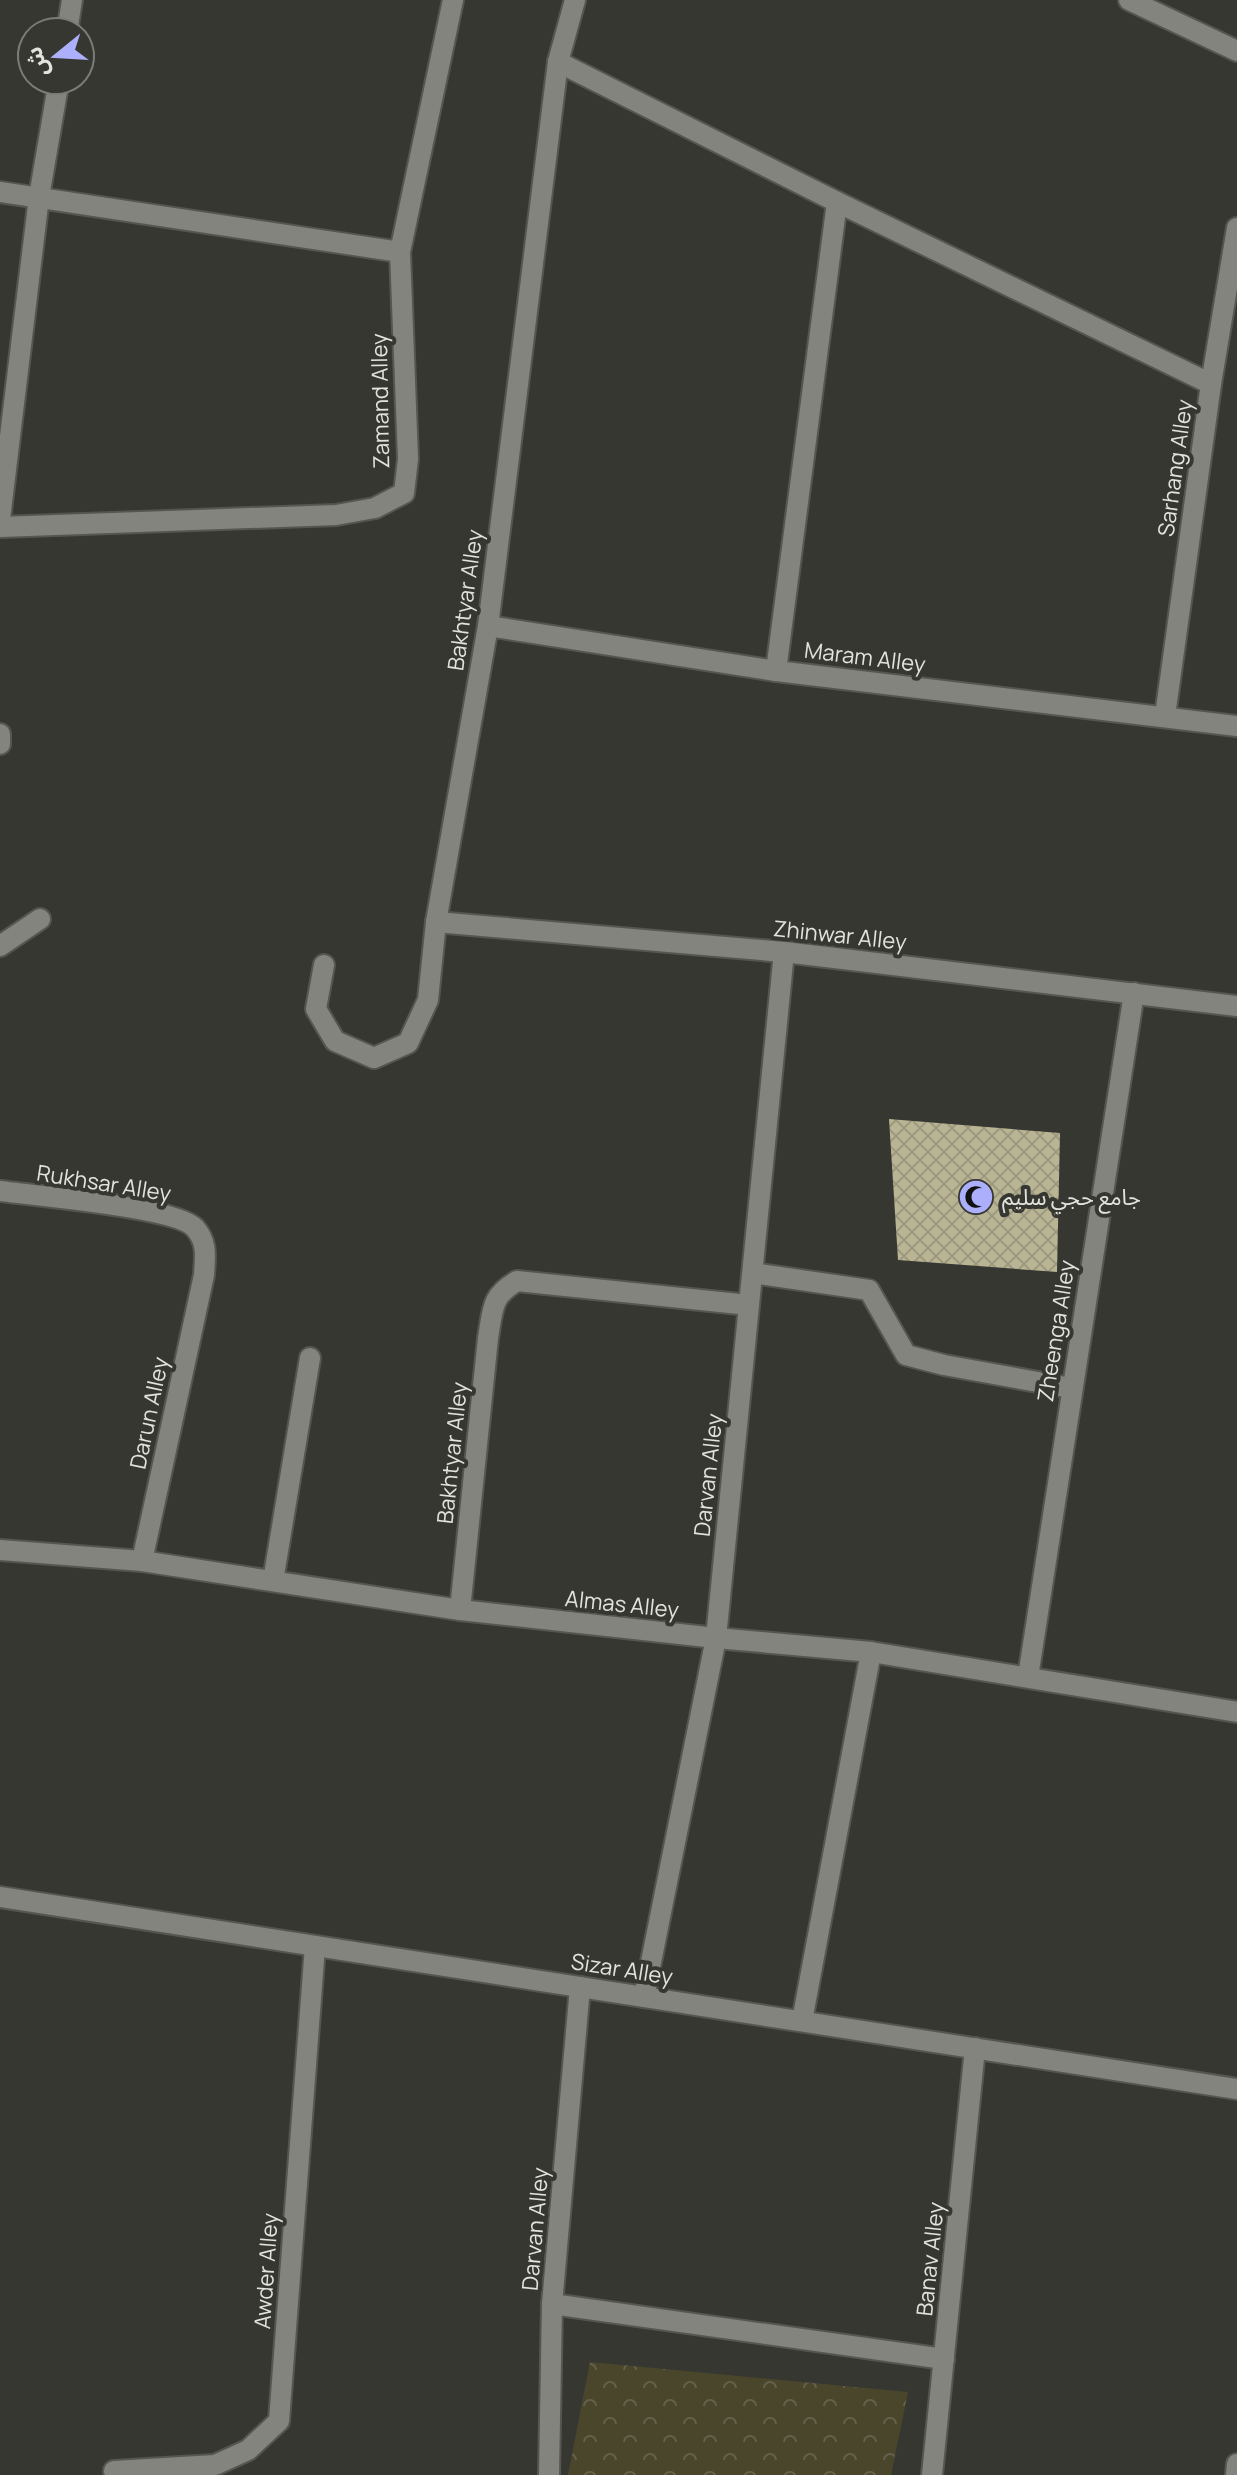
<svg xmlns="http://www.w3.org/2000/svg" width="1237" height="2475" font-family="Manrope,'Noto Sans Arabic',sans-serif">
	<style>
		.forest { fill: url(#forest-crowns) }
		.building { fill: url(#building-cross-hatch) }
		.lines { fill: none; stroke-linecap: round; stroke-linejoin: round }
		.minor-casing { stroke: #565551; stroke-width: 24 }
		.minor { stroke: #84847f; stroke-width: 20 }
		.labels { text-anchor: middle; dominant-baseline: central; stroke-width: 8; stroke-linejoin: round; paint-order: stroke }
		.street-label { font-size: 22px; fill: #e2e2df; stroke: #373732 }
		.poi-label { font-size: 22px; fill: #e2e2df; stroke: #373732; text-anchor: start }
	</style>
	<defs>
		<pattern id="forest-crowns" width="20" height="18" patternUnits="userSpaceOnUse" patternTransform="scale(2)"><rect width="20" height="18" fill="#4a462c"/><path d="M2 6a3 3 0 1 1 6 0M12 15a3 3 0 1 1 6 0" fill="none" stroke="#64604a"/></pattern>
		<pattern id="building-cross-hatch" width="8" height="8" patternUnits="userSpaceOnUse" patternTransform="scale(2)"><rect width="8" height="8" fill="#b9b594"/><path d="M0 0l8 8M0 8l8-8" fill="none" stroke="#9c9980"/></pattern>
	</defs>
	<rect width="100%" height="100%" fill="#373732"/>
	<path class="forest" d="M 590,2362 L 908,2392 L 891,2475 L 568,2475 Z"/>
	<path class="building" d="M 889,1119 L 1060,1133 L 1057,1272 L 898,1260 Z"/>
	<g class="lines">
		<g class="minor-casing">
			<g id="minor">
				<path d="M 1129,0 L 1237,51"/>
				<path d="M 67,32 L 72,0"/>
				<path d="M 558,62 L 837,202 L 1211,384"/>
				<path d="M 0,192 L 400,252"/>
				<path d="M 0,519 L 39,197 L 59,80"/>
				<path d="M 0,527 L 336,515 L 375,508 L 404,493 L 408,459 L 400,252 L 453,0"/>
				<path d="M 488,626 L 776,671 L 1237,726"/>
				<path d="M 776,671 L 837,202"/>
				<path d="M 1165,716 L 1211,384 L 1237,228"/>
				<path d="M 0,734 L 0,744"/>
				<path d="M 436,922 L 784,952 L 1237,1006"/>
				<path d="M 0,946 L 40,919"/>
				<path d="M 324,965 L 316,1009 L 335,1041 L 374,1058 L 408,1043 L 428,1000 L 436,922 L 488,626 L 558,62 L 575,0"/>
				<path d="M 0,1191 C 35,1196 176,1207 195,1228 C 208,1243 205,1257 204,1275 L 142,1561"/>
				<path d="M 753,1273 L 869,1290 L 906,1355 L 944,1365 L 1071,1388"/>
				<path d="M 0,1550 L 142,1561 L 460,1610 L 716,1638 L 871,1652 L 1237,1712"/>
				<path d="M 273,1581 L 310,1358"/>
				<path d="M 460,1610 L 488,1338 C 493,1309 491,1296 517,1281 L 749,1305"/>
				<path d="M 1028,1677 L 1134,993"/>
				<path d="M 0,1897 L 1237,2089"/>
				<path d="M 644,1997 L 716,1638 L 784,952"/>
				<path d="M 802,2021 L 871,1652"/>
				<path d="M 552,2304 L 944,2359"/>
				<path d="M 114,2471 L 215,2465 L 248,2450 L 279,2421 L 315,1946"/>
				<path d="M 549,2475 L 552,2304 L 580,1987"/>
				<path d="M 932,2475 L 975,2048"/>
				<path d="M 1236,2475 L 1237,2464"/>
			</g>
		</g>
		<use href="#minor" class="minor"/>
	</g>
	<defs>
		<g id="mosque-disc" transform="scale(1.8)"><circle r="9.5" fill="#acaffb" stroke="#373732"/><path d="M3.5-4.9A6 6 0 1 0 3.5 4.9A5 5 0 1 1 3.5-4.9Z" fill="#111"/></g>
	</defs>
	<g fill-rule="evenodd">
		<use href="#mosque-disc" x="976" y="1197"/>
	</g>
	<g class="labels">
		<g class="street-label">
			<text transform="translate(380 401) rotate(-91)">Zamand Alley</text>
			<text transform="translate(1175 468) rotate(-82)">Sarhang Alley</text>
			<text transform="translate(465 600) rotate(-82)">Bakhtyar Alley</text>
			<text transform="translate(865 657) rotate(7)">Maram Alley</text>
			<text transform="translate(840 935) rotate(6)">Zhinwar Alley</text>
			<text transform="translate(104 1183) rotate(9)">Rukhsar Alley</text>
			<text transform="translate(1056 1331) rotate(-81)">Zheenga Alley</text>
			<text transform="translate(149 1413) rotate(-78)">Darun Alley</text>
			<text transform="translate(452 1453) rotate(-84)">Bakhtyar Alley</text>
			<text transform="translate(708 1475) rotate(-84)">Darvan Alley</text>
			<text transform="translate(622 1604) rotate(6)">Almas Alley</text>
			<text transform="translate(622 1969) rotate(9)">Sizar Alley</text>
			<text transform="translate(535 2229) rotate(-85)">Darvan Alley</text>
			<text transform="translate(930 2259) rotate(-84)">Banav Alley</text>
			<text transform="translate(266 2271) rotate(-86)">Awder Alley</text>
		</g>
		<g class="poi-label">
			<text x="1002" y="1197">جامع حجي سليم</text>
		</g>
	</g>
	<g transform="translate(56 56) rotate(252)"><circle r="38" fill="#373732" stroke="#7b7b77" stroke-width="2"/>
	<path d="M0-6L14 30L0 20L-14 30Z" fill="#acaffb"/>
	<text y="-12" font-size="22" font-weight="bold" text-anchor="middle" fill="#e2e2df">ش</text>
	</g>
</svg>
